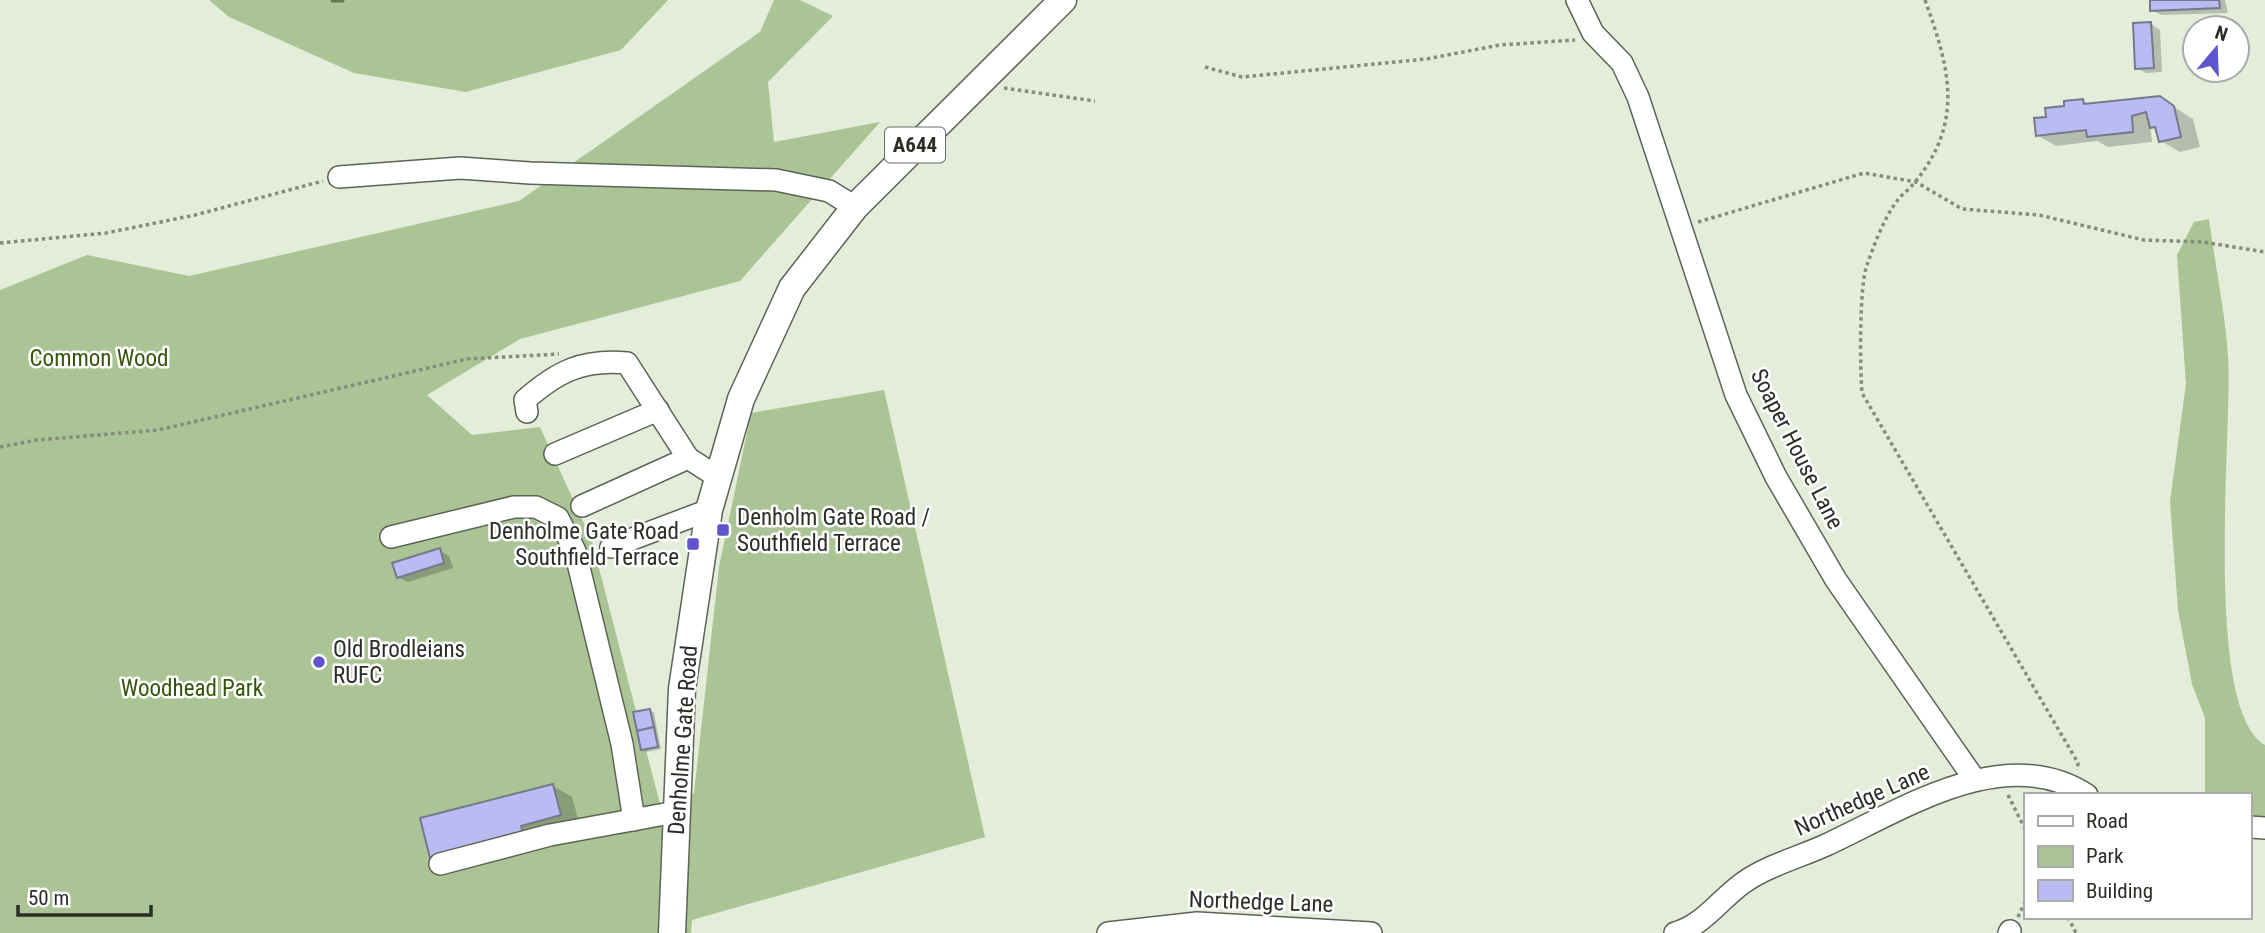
<svg xmlns="http://www.w3.org/2000/svg" width="2265" height="933" font-family="'Roboto Condensed',sans-serif">
	<style>
		.green { fill: #abc496 }
		.shadow { fill: #0003 }
		.lines { fill: none; stroke-linecap: round; stroke-linejoin: round }
		.stream { stroke: #637752; stroke-width: 5 }
		.building { fill: #b9bcf2; stroke: #77788b; stroke-width: 2 }
		.minor-casing { stroke: #5c6555; stroke-width: 24 }
		.major-casing { stroke: #5c6555; stroke-width: 29 }
		.path { stroke: #858c7f; stroke-width: 3.5; stroke-dasharray: 3.5 3.5; stroke-linecap: butt }
		.minor { stroke: #fff; stroke-width: 21 }
		.major { stroke: #fff; stroke-width: 26 }
		.poi-dot { fill: #5e54cc; stroke: #fff; stroke-width: 2.5 }
		.labels { text-anchor: middle; dominant-baseline: central; stroke-width: 5; stroke-linejoin: round; paint-order: stroke }
		.shield { fill: #fff; stroke: #6a6d68; stroke-width: 2 }
		.shield-label { font-size: 21px; font-weight: bold; fill: #2a2e27 }
		.park-label { font-size: 23px; fill: #345509; stroke: #fff }
		.street-label { font-size: 23px; fill: #2a2e27; stroke: #fff }
		.poi-label { font-size: 23px; fill: #2a2e27; stroke: #fff; text-anchor: start }
	</style>
	<rect width="100%" height="100%" fill="#e3edda"/>
	<g class="green">
		<path d="M 209,0 L 668,0 L 621,50 L 466,92 L 354,73 L 229,17 Z"/>
		<path d="M 774,0 L 800,0 L 833,16 L 768,82 L 774,142 L 880,122 L 740,281 L 520,339 L 427,395 L 472,435 L 540,427 L 592,541 L 661,808 L 694,793 L 719,567 L 751,413 L 884,390 L 985,837 L 692,920 L 691,933 L 0,933 L 0,290 L 87,255 L 189,276 L 519,201 L 760,32 Z"/>
		<path d="M 2209,219 C 2215,265 2225,311 2228,356 C 2233,429 2202,708 2265,745 L 2265,822 L 2249,822 L 2249,795 L 2205,795 L 2205,718 L 2192,684 L 2178,610 L 2170,501 L 2186,384 L 2177,255 L 2194,222 Z"/>
	</g>
	<g class="shadow">
		<path d="M 2151,0 L 2225,0 L 2228,13 L 2161,15 L 2152,10 Z"/>
		<path d="M 2151,24 L 2160,30 L 2162,72 L 2146,73 L 2137,68 Z"/>
		<path d="M 2160,98 L 2193,119 L 2200,147 L 2180,152 L 2161,141 L 2158,131 L 2150,126 L 2152,142 L 2108,147 L 2097,141 L 2056,146 L 2037,135 L 2048,119 L 2083,101 L 2091,105 Z"/>
		<path d="M 439,550 L 449,556 L 453,568 L 408,582 L 398,577 Z"/>
		<path d="M 650,710 L 654,713 L 661,749 L 646,752 L 642,749 Z"/>
		<path d="M 553,786 L 572,797 L 580,826 L 451,868 Z"/>
	</g>
	<g class="lines">
		<path class="stream" d="M 333,0 L 342,0"/>
	</g>
	<g class="building">
		<path d="M 2150,0 L 2219,0 L 2220,8 L 2150,11 Z"/>
		<path d="M 2151,22 L 2154,68 L 2135,69 L 2133,23 Z"/>
		<path d="M 2160,96 L 2174,106 L 2181,137 L 2159,142 L 2155,127 L 2150,128 L 2146,112 L 2132,116 L 2133,132 L 2087,137 L 2086,130 L 2036,136 L 2034,118 L 2046,117 L 2045,108 L 2064,106 L 2064,101 L 2083,99 L 2084,104 Z"/>
		<path d="M 440,548 L 444,563 L 397,578 L 392,563 Z"/>
		<path d="M 650,709 L 654,727 L 637,731 L 633,712 Z"/>
		<path d="M 654,727 L 658,747 L 641,750 L 637,731 Z"/>
		<path d="M 553,784 L 561,815 L 521,826 L 523,834 L 430,858 L 420,818 Z"/>
	</g>
	<g class="lines">
		<g class="minor-casing">
			<g id="minor">
				<path d="M 1577,0 L 1593,33 L 1622,63 L 1638,97 L 1736,395 L 1776,477 L 1836,580 L 1975,780"/>
				<path d="M 339,177 L 460,168 L 530,173 L 776,180 L 829,191 L 855,207"/>
				<path d="M 527,412 L 525,400 C 558,371 583,359 627,363 L 688,458"/>
				<path d="M 555,454 L 658,410"/>
				<path d="M 582,506 L 688,458 L 716,476"/>
				<path d="M 391,537 L 514,507 L 536,507 L 558,518 L 575,551 L 622,744 L 634,820"/>
				<path d="M 611,547 L 709,510"/>
				<path d="M 2249,827 L 2265,828"/>
				<path d="M 440,864 L 550,835 L 676,812"/>
				<path d="M 1108,933 L 1197,923 L 1371,933"/>
				<path d="M 1675,933 C 1704,925 1719,900 1743,883 C 1766,866 1800,857 1826,845 C 1902,810 2005,741 2087,795"/>
				<path d="M 2009,933 L 2010,931"/>
			</g>
		</g>
		<g class="major-casing">
			<path id="major" d="M 672,933 L 682,689 L 709,510 L 741,399 L 792,288 L 855,207 L 1063,0"/>
		</g>
		<g class="path">
			<path d="M 1925,0 C 1949,67 1965,121 1915,182 C 1910,189 1902,194 1897,201 C 1884,218 1874,245 1867,265 C 1859,287 1860,367 1862,393 L 2078,763 L 2077,770"/>
			<path d="M 1205,67 L 1242,77 L 1426,59 L 1500,45 L 1575,40"/>
			<path d="M 1004,88 L 1095,101"/>
			<path d="M 1698,222 L 1864,173 L 1916,182 L 1962,209 L 2039,215 L 2144,240 L 2203,242 L 2265,252"/>
			<path d="M 0,243 L 106,233 L 195,215 L 323,181"/>
			<path d="M 0,447 L 37,440 L 158,430 L 467,359 L 559,354"/>
			<path d="M 2008,795 L 2025,829"/>
			<path d="M 2018,917 L 2025,902"/>
			<path d="M 2068,917 L 2076,933"/>
		</g>
		<use href="#minor" class="minor"/>
		<use href="#major" class="major"/>
	</g>
	<g class="poi-dot">
		<rect x="716" y="523" width="14" height="14" rx="3.5"/>
		<rect x="686" y="537" width="14" height="14" rx="3.5"/>
		<circle cx="319" cy="662" r="7"/>
	</g>
	<g class="labels">
		<rect class="shield" x="885" y="127.5" width="60" height="35" rx="5"/>
		<g class="shield-label">
			<text x="915" y="145">A644</text>
		</g>
		<g class="park-label">
			<text x="99" y="358">Common Wood</text>
			<text x="192" y="688">Woodhead Park</text>
		</g>
		<g class="street-label">
			<text transform="translate(1797 449) rotate(63)">Soaper House Lane</text>
			<text transform="translate(683 740) rotate(-86)">Denholme Gate Road</text>
			<text transform="translate(1862 800) rotate(-24)">Northedge Lane</text>
			<text transform="translate(1261 902) rotate(2)">Northedge Lane</text>
		</g>
		<g class="poi-label">
			<text x="737" y="517">Denholm Gate Road /<tspan x="737" dy="26">Southfield Terrace</tspan></text>
			<text x="679" y="531" text-anchor="end">Denholme Gate Road<tspan x="679" dy="26">Southfield Terrace</tspan></text>
			<text x="333" y="649">Old Brodleians<tspan x="333" dy="26">RUFC</tspan></text>
		</g>
	</g>
	<rect x="2024" y="793" width="228" height="126" fill="#ffffff" stroke="#aaaba9" stroke-width="2"/>
	<rect x="2038" y="816" width="35" height="10" fill="#ffffff" stroke="#aaaba9" stroke-width="2"/>
	<text x="2086" y="828" font-size="21" fill="#2a2e27">Road</text>
	<rect x="2038" y="846" width="35" height="21" fill="#abc496" stroke="#aaaba9" stroke-width="2"/>
	<text x="2086" y="863" font-size="21" fill="#2a2e27">Park</text>
	<rect x="2038" y="880" width="35" height="21" fill="#b9bcf2" stroke="#aaaba9" stroke-width="2"/>
	<text x="2086" y="898" font-size="21" fill="#2a2e27">Building</text>
	<g transform="translate(2216 49) rotate(19)"><circle r="33" fill="#ffffff" stroke="#aaaba9" stroke-width="2"/>
	<path d="M0-5L12 26L0 18L-12 26Z" fill="#5e54cc"/>
	<text y="-10" font-size="19" font-weight="bold" text-anchor="middle" fill="#2a2e27">N</text>
	</g>
	<path d="M18 905v10h133v-10" fill="none" stroke="#2a2e27" stroke-width="3.5"/>
	<text x="28" y="905" font-size="21" fill="#2a2e27" stroke="#ffffff" stroke-width="5" paint-order="stroke">50 m</text>
</svg>
